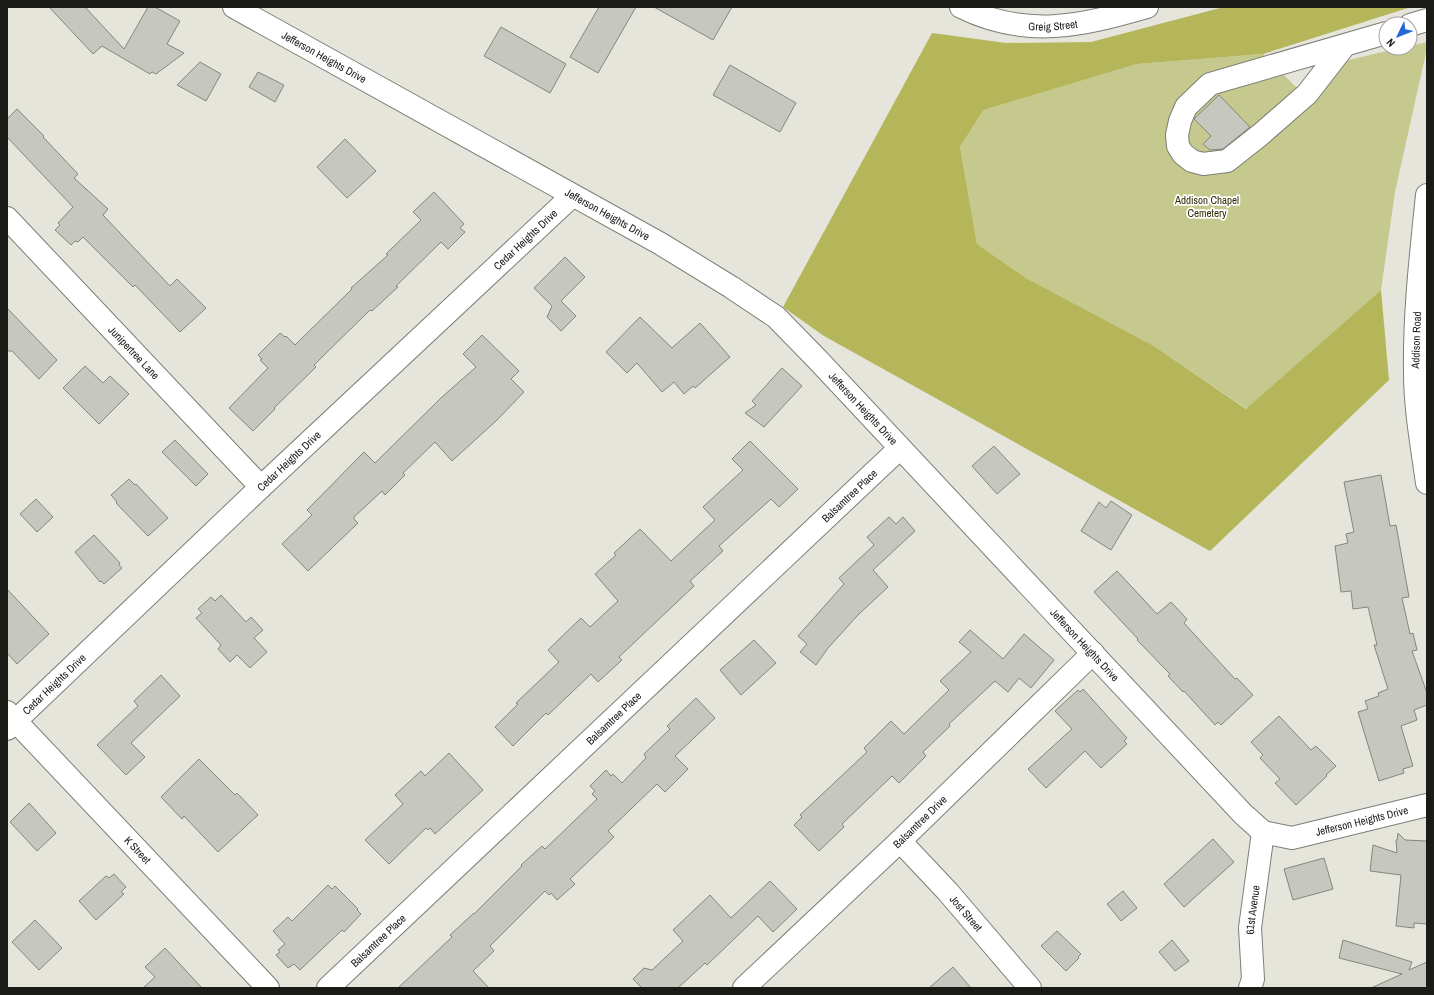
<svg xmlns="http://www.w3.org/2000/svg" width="1434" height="995" font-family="'Archivo Narrow',sans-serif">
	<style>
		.green { fill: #c6c98e }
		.forest { fill: #b4b659 }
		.building { fill: #c6c7be; stroke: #85867d }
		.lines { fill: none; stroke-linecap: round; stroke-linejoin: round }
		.minor-casing { stroke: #7d7e76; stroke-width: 24 }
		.minor { stroke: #fff; stroke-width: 22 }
		.labels { text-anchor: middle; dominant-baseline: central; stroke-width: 3.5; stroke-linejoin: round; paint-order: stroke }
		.street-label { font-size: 11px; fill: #1a1a17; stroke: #fff }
		.park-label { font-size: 11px; fill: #2d2d04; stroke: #fff }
	</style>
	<rect width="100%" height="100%" fill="#e5e5dc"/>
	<path class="green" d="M 1427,42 L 1427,48 L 1395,192 L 1381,290 L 1247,409 L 1154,346 L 1026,278 L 977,244 L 960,147 L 982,110 L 1137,64 L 1263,54 L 1312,103 L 1344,61 L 1400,48 L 1410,48 L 1410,46 Z"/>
	<path class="forest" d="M 1224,7 L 1411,7 L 1263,54 L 1137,64 L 983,110 L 960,147 L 977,244 L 1026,278 L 1154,346 L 1246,409 L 1381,290 L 1389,380 L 1210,551 L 824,336 L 783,307 L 932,33 L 1006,43 L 1091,42 Z"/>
	<g class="building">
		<path d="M 49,7 L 85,7 L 124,49 L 148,7 L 155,7 L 180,21 L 167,44 L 184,53 L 156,74 L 152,72 L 150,74 L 102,46 L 93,54 Z"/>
		<path d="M 599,7 L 636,7 L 598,73 L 570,57 Z"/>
		<path d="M 654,7 L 732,7 L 713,40 Z"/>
		<path d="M 501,27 L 566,64 L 550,93 L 484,56 Z"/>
		<path d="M 200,62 L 221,74 L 206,101 L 177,85 Z"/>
		<path d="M 730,65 L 796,103 L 780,132 L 713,95 Z"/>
		<path d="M 258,72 L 284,85 L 275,102 L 249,87 Z"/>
		<path d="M 1219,95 L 1250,127 L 1223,149 L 1210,150 L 1203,144 L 1211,136 L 1194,119 Z"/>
		<path d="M 17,109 L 44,136 L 43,137 L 78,174 L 74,178 L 108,209 L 103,215 L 170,286 L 177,279 L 206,308 L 180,332 L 135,285 L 133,287 L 83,237 L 78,242 L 75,241 L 71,245 L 55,230 L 60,225 L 58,223 L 73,207 L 7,137 L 7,119 Z"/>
		<path d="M 345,139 L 376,171 L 347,198 L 317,167 Z"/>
		<path d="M 434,192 L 464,224 L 460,228 L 465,232 L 448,249 L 441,242 L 396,286 L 398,287 L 372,311 L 370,310 L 314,365 L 316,367 L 274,408 L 275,409 L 253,431 L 229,408 L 268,368 L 260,360 L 262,359 L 258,355 L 280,333 L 285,337 L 286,336 L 295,345 L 352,289 L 351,288 L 388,255 L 386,254 L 421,220 L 413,212 Z"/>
		<path d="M 565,257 L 585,277 L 561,301 L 576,316 L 561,331 L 547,317 L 552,306 L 534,288 Z"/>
		<path d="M 7,308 L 57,360 L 39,379 L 12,351 L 7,351 Z"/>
		<path d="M 640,317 L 672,348 L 700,323 L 730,357 L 695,388 L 693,386 L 684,394 L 674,382 L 662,392 L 637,363 L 627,373 L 606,352 Z"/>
		<path d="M 482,335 L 519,371 L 511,379 L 524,392 L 496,421 L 452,461 L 435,442 L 403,473 L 405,475 L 385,495 L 382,491 L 354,517 L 354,519 L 358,523 L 308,571 L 282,544 L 312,515 L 307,510 L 364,452 L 375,463 L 442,397 L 476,367 L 463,354 Z"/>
		<path d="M 85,366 L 103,383 L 110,376 L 129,394 L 99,424 L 63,388 Z"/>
		<path d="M 782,368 L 802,386 L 764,427 L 745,413 L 756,405 L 752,401 Z"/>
		<path d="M 175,440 L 208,474 L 196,486 L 162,452 Z"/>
		<path d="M 750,441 L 798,489 L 779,507 L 771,499 L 719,546 L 723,551 L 690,581 L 694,586 L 619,657 L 622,660 L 598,682 L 591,674 L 548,715 L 546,713 L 513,746 L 495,727 L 518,704 L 516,703 L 559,662 L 548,650 L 581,618 L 590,627 L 618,601 L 595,574 L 616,555 L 614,553 L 640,529 L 671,561 L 715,520 L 703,507 L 743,470 L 732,459 Z"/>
		<path d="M 994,446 L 1020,474 L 997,494 L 972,466 Z"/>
		<path d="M 1381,475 L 1390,526 L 1396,525 L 1409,597 L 1402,598 L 1410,634 L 1413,633 L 1417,650 L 1412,651 L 1427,693 L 1427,705 L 1414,710 L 1417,720 L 1401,726 L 1413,766 L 1403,769 L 1404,773 L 1379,781 L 1358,712 L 1368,709 L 1365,701 L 1379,696 L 1378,693 L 1388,689 L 1374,645 L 1377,645 L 1368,607 L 1353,609 L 1351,591 L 1341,592 L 1335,546 L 1348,543 L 1346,534 L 1354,532 L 1344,482 Z"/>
		<path d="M 129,479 L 135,485 L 136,484 L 168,518 L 148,536 L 116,503 L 117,502 L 111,495 Z"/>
		<path d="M 36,499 L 53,517 L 37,532 L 20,514 Z"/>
		<path d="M 1111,501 L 1132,515 L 1111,550 L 1081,531 L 1099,502 L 1106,508 Z"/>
		<path d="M 889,517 L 896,524 L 903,517 L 915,531 L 873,570 L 888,587 L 858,615 L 828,648 L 816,665 L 800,652 L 807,644 L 798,636 L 844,584 L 839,578 L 874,545 L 867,537 Z"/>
		<path d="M 94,535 L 120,563 L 119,565 L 122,568 L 104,584 L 101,581 L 100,582 L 75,552 Z"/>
		<path d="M 1117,571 L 1157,614 L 1171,602 L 1187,619 L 1184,623 L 1235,679 L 1237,678 L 1253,695 L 1221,725 L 1218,722 L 1215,725 L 1184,691 L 1183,692 L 1168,676 L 1170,674 L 1137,640 L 1138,639 L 1094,592 Z"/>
		<path d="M 7,589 L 49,634 L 17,664 L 7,653 Z"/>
		<path d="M 221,595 L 246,622 L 251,617 L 263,630 L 254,638 L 267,652 L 250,668 L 237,655 L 230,662 L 218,649 L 221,645 L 196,618 L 202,613 L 198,609 L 211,597 L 215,601 Z"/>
		<path d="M 970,630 L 1003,659 L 1024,634 L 1054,660 L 1031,688 L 1019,678 L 1008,692 L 995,681 L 949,724 L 950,726 L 923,752 L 926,756 L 899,783 L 892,776 L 842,824 L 844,827 L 819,851 L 794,825 L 802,817 L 800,815 L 867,752 L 864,748 L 891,721 L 904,734 L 949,690 L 940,681 L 971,652 L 959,642 Z"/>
		<path d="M 754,640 L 776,663 L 741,695 L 720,670 Z"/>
		<path d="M 161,675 L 180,696 L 131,743 L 145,757 L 126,775 L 97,745 L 138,706 L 134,701 Z"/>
		<path d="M 1083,689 L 1127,738 L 1124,741 L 1127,744 L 1101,768 L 1085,751 L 1046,788 L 1028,769 L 1072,729 L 1055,711 L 1078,690 L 1080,692 Z"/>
		<path d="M 696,698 L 715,718 L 675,756 L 688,769 L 665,792 L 657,784 L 608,831 L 614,837 L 570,879 L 575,884 L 557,900 L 551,893 L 549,895 L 545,891 L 490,946 L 494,951 L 473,971 L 489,988 L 398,988 L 452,937 L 450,935 L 474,913 L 474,914 L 522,866 L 521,865 L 542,846 L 545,849 L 597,799 L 592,794 L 595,791 L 590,786 L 606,770 L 611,776 L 613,774 L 622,783 L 646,758 L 644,754 L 670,729 L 667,726 Z"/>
		<path d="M 1279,716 L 1311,750 L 1316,746 L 1336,766 L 1326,775 L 1327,776 L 1296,805 L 1275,783 L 1280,779 L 1260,758 L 1263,755 L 1251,742 Z"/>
		<path d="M 449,753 L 483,790 L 435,834 L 430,828 L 428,830 L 426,828 L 389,864 L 365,840 L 403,804 L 395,795 L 421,771 L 425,776 Z"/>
		<path d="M 199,759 L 235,795 L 237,793 L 258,815 L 218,852 L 184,816 L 182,819 L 161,797 Z"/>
		<path d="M 29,803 L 56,833 L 37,851 L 10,822 Z"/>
		<path d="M 1398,833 L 1405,840 L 1427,841 L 1427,924 L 1414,923 L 1414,928 L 1396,926 L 1401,875 L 1370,871 L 1373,845 L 1397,853 L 1396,840 L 1397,840 Z"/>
		<path d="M 1213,839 L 1234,862 L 1184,907 L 1164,884 Z"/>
		<path d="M 1324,858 L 1333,889 L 1293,900 L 1284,869 Z"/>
		<path d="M 114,874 L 126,887 L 121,892 L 124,894 L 96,920 L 79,901 L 106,876 L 109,878 Z"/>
		<path d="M 770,881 L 797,909 L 773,932 L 758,916 L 707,965 L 705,963 L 678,988 L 642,988 L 633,979 L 644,968 L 652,970 L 683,941 L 673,930 L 710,895 L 731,918 Z"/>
		<path d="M 328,885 L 332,889 L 335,886 L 358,909 L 357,910 L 361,914 L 344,932 L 342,930 L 300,970 L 294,964 L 288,968 L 276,955 L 280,952 L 278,950 L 285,944 L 273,931 L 288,917 L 292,921 Z"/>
		<path d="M 1123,891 L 1137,908 L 1121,921 L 1107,904 Z"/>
		<path d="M 35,920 L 62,948 L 39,970 L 12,942 Z"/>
		<path d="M 1057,931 L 1081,954 L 1078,957 L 1079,958 L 1066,971 L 1041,946 Z"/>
		<path d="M 1172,940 L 1189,961 L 1175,971 L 1159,952 Z"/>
		<path d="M 1343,940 L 1412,962 L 1409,970 L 1427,962 L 1427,988 L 1371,988 L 1402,974 L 1339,958 Z"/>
		<path d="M 165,948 L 202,988 L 143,988 L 155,977 L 145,967 Z"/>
		<path d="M 953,967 L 971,988 L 929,988 Z"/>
	</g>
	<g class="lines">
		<g class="minor-casing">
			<g id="minor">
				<path id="s1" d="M 234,7 L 661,244 L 731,287 L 776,317 L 817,359 L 1243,814 L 1263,832 L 1292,838 L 1427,805"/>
				<path id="s2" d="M 961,7 C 1026,39 1081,26 1147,7"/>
				<path d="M 1410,25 L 1427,20"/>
				<path d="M 1345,45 L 1307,94 L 1260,135 L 1227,161 L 1203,164 L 1192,161 L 1183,154 L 1178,146 L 1177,135 L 1180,121 L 1186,107 L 1210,84 L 1386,33"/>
				<path d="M 1427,195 C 1421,254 1414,313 1415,372 C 1415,409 1422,447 1427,483"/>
				<path id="s3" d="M 7,218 L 261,487"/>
				<path id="s4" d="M 7,712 L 268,988"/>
				<path id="s5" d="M 7,729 L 261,487 L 572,196"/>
				<path id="s6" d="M 900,841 L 948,892 L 1030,988"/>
				<path id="s7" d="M 328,988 L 900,448"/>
				<path id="s8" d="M 744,988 L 900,841 L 1093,653"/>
				<path id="s9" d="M 1250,988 L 1253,979 L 1250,928 L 1263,832"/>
			</g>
		</g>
		<use href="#minor" class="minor"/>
	</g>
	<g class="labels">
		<g class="street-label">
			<text stroke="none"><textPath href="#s2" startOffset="95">Greig Street</textPath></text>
			<text stroke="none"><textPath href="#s1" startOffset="103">Jefferson Heights Drive</textPath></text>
			<text stroke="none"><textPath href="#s1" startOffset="427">Jefferson Heights Drive</textPath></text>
			<text stroke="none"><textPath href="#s5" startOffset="713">Cedar Heights Drive</textPath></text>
			<text transform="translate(1416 340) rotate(-88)">Addison Road</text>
			<text stroke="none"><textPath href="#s3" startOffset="185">Junipertree Lane</textPath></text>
			<text stroke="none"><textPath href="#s1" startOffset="751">Jefferson Heights Drive</textPath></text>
			<text stroke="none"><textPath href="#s5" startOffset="389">Cedar Heights Drive</textPath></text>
			<text stroke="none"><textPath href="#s7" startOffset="717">Balsamtree Place</textPath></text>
			<text stroke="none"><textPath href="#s1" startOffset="1075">Jefferson Heights Drive</textPath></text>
			<text stroke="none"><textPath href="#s5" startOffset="65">Cedar Heights Drive</textPath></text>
			<text stroke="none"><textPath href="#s7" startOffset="393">Balsamtree Place</textPath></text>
			<text stroke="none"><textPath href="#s1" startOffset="1435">Jefferson Heights Drive</textPath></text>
			<text stroke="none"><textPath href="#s8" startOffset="242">Balsamtree Drive</textPath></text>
			<text stroke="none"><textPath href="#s4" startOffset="190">K Street</textPath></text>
			<text stroke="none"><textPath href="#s9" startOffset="79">61st Avenue</textPath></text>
			<text stroke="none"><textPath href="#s6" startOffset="98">Jost Street</textPath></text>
			<text stroke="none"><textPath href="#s7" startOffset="69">Balsamtree Place</textPath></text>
		</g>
		<g class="park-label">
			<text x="1207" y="200">Addison Chapel<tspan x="1207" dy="13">Cemetery</tspan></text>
		</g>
	</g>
	<rect width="1434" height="995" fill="none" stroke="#1a1a17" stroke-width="16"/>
	<g transform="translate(1398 36) rotate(227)"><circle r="19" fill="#ffffff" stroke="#a3a3a2"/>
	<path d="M0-3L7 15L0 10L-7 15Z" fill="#2568d4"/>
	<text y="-6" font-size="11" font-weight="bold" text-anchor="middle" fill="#1a1a17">N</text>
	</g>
</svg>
